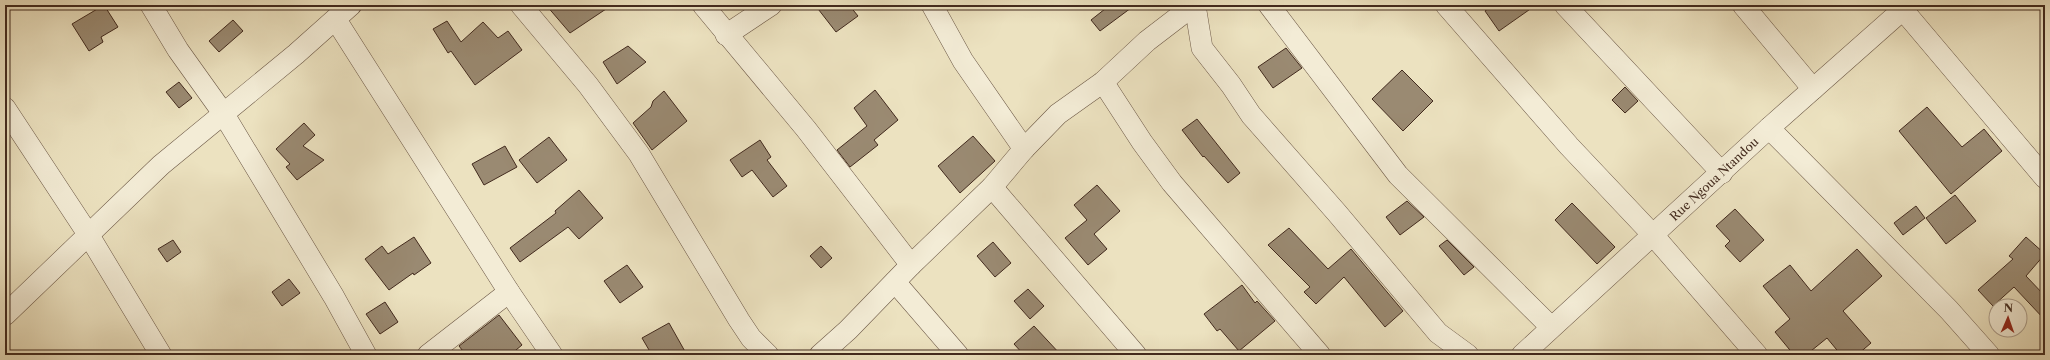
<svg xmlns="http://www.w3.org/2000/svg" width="2050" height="360" font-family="'Libre Caslon Text',serif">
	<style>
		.building { fill: #9a8a72; stroke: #422a1e }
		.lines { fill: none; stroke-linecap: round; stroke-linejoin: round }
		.minor-casing { stroke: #6c5846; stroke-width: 22 }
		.minor { stroke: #f3ecd6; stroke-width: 21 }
		.labels { text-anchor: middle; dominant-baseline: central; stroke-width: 3.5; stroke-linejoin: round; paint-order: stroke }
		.street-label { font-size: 12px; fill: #422a1e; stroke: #f3ecd6 }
	</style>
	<rect width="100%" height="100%" fill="#ece2c0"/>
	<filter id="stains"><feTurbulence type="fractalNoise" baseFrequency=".005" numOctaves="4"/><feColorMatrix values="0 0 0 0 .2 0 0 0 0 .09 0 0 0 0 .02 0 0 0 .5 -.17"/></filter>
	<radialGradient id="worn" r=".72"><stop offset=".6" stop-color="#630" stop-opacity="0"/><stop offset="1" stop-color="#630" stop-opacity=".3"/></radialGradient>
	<g class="building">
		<path d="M 104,5 L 118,27 L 101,37 L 103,42 L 89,51 L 72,24 Z"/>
		<path d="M 546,5 L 612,5 L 570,33 Z"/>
		<path d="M 815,5 L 849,5 L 858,16 L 836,32 Z"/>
		<path d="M 1110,5 L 1135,5 L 1100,31 L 1091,20 Z"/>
		<path d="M 1493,5 L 1536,5 L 1499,31 L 1485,11 Z"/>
		<path d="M 233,20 L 243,31 L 219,52 L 209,41 Z"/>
		<path d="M 447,21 L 461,42 L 483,22 L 498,38 L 508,31 L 522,50 L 475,85 L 451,51 L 448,53 L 433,29 Z"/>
		<path d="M 628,46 L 646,62 L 617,84 L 603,62 Z"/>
		<path d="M 1286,48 L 1302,68 L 1273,88 L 1258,67 Z"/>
		<path d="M 1402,70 L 1433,101 L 1403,131 L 1372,99 Z"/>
		<path d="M 179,82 L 192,98 L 179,108 L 166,92 Z"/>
		<path d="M 1625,87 L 1638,101 L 1625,113 L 1612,100 Z"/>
		<path d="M 875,90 L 898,120 L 874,140 L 878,145 L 850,167 L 837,150 L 867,126 L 854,108 Z"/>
		<path d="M 664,91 L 687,121 L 652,150 L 633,123 L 651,107 L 653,101 Z"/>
		<path d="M 1927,107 L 1962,147 L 1984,129 L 2002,151 L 1951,194 L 1899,131 Z"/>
		<path d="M 1197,119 L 1240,173 L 1228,183 L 1204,156 L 1203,157 L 1182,130 Z"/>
		<path d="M 304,123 L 315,135 L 303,146 L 324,160 L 297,180 L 286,167 L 290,164 L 276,149 Z"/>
		<path d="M 973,136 L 995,161 L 960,193 L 938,166 Z"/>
		<path d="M 549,137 L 567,160 L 537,183 L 519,160 Z"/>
		<path d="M 760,140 L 771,157 L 767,160 L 787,186 L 773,197 L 752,170 L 742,177 L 730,160 Z"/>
		<path d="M 505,146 L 517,167 L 484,185 L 472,164 Z"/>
		<path d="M 1097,185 L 1120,211 L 1094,234 L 1107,249 L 1088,265 L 1065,238 L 1087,220 L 1074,205 Z"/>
		<path d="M 579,190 L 603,218 L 579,239 L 568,227 L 520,262 L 510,248 L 556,213 L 555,211 Z"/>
		<path d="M 1955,195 L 1976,221 L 1946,244 L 1926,218 Z"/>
		<path d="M 1407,201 L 1424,217 L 1400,235 L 1386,217 Z"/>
		<path d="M 1572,203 L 1615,247 L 1597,264 L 1555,220 Z"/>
		<path d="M 1916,206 L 1925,218 L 1903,235 L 1894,223 Z"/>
		<path d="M 1735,209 L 1764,240 L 1740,262 L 1725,246 L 1730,241 L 1716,226 Z"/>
		<path d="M 1289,228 L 1328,269 L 1351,249 L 1403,311 L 1385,327 L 1344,277 L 1316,304 L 1304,292 L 1310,287 L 1268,245 Z"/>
		<path d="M 414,237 L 431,263 L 414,275 L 413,273 L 389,290 L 365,259 L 382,246 L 388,254 Z"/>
		<path d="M 2026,237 L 2045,254 L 2026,276 L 2045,296 L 2045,320 L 2014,287 L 1993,306 L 1978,290 L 2013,259 L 2009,256 Z"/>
		<path d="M 173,240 L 181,252 L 167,262 L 158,249 Z"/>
		<path d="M 1447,240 L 1474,267 L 1464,275 L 1439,246 Z"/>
		<path d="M 993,242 L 1011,263 L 995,277 L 977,256 Z"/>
		<path d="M 821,246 L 832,258 L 821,268 L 810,256 Z"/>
		<path d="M 1857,249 L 1882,276 L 1843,311 L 1871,343 L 1857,355 L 1841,355 L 1827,338 L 1806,355 L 1794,355 L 1775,332 L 1790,319 L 1763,286 L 1790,265 L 1811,291 Z"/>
		<path d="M 627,265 L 643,287 L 620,303 L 604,281 Z"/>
		<path d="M 289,279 L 300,293 L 282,306 L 272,292 Z"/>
		<path d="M 1242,285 L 1255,303 L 1257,301 L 1275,321 L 1239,351 L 1220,329 L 1217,331 L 1204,314 Z"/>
		<path d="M 1028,289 L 1044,306 L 1030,319 L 1014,301 Z"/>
		<path d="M 385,302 L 398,322 L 380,334 L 366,314 Z"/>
		<path d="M 499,315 L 522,345 L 510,355 L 466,355 L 459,346 Z"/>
		<path d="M 669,323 L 687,355 L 652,355 L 642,338 Z"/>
		<path d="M 1034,326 L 1061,355 L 1024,355 L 1014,344 Z"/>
	</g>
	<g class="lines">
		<g class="minor-casing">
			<g id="minor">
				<path d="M 151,5 L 178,50 L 223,113 L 334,297 L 366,355"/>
				<path d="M 521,5 L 588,85 L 639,154 L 739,320 L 751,338 L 768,355"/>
				<path d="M 703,5 L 806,129 L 911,265"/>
				<path d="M 932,5 L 963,61 L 1024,149"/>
				<path d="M 1195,5 L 1202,48 L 1231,85 L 1251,115 L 1337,213 L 1438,333 L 1468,355"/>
				<path d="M 1269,5 L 1398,175 L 1551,327"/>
				<path d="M 1446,5 L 1569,146 L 1653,235 L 1757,355"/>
				<path d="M 1565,5 L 1722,173"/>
				<path d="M 1743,5 L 1813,89"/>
				<path d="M 1903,10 L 2045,178"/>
				<path d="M 336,20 L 509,292 L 552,355"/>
				<path d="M 726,35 L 771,5"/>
				<path d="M 1103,82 L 1142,142 L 1172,183 L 1320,355"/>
				<path d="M 5,108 L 88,234 L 161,355"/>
				<path d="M 1769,128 L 1949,310 L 1989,355"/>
				<path d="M 992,187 L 1136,355"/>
				<path d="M 895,282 L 958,355"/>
				<path d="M 5,315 L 161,165 L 296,54 L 351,5"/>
				<path d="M 428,355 L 509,292"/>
				<path d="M 820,355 L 848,330 L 911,265 L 992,187 L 1024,149 L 1058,114 L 1103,82 L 1147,41 L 1194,5"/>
				<path d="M 1522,355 L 1769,128 L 1908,5"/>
			</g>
		</g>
		<use href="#minor" class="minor"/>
	</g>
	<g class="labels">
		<g class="street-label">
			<text transform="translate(1714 179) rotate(-43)">Rue Ngoua Ntandou</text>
		</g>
	</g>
	<rect width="2050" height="360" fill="none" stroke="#ece2c0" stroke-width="20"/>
	<rect x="6" y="6" width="2038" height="348" fill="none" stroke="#422a1e" stroke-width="2"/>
	<rect x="10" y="10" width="2030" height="340" fill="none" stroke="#422a1e"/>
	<g transform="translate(2008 318) rotate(2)"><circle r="19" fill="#f3ecd6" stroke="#ac9e8c"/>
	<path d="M0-3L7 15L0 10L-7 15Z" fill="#8f2418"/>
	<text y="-6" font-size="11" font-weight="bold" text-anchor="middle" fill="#422a1e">N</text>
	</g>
	<rect width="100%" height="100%" filter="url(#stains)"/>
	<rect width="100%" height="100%" fill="url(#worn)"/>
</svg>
